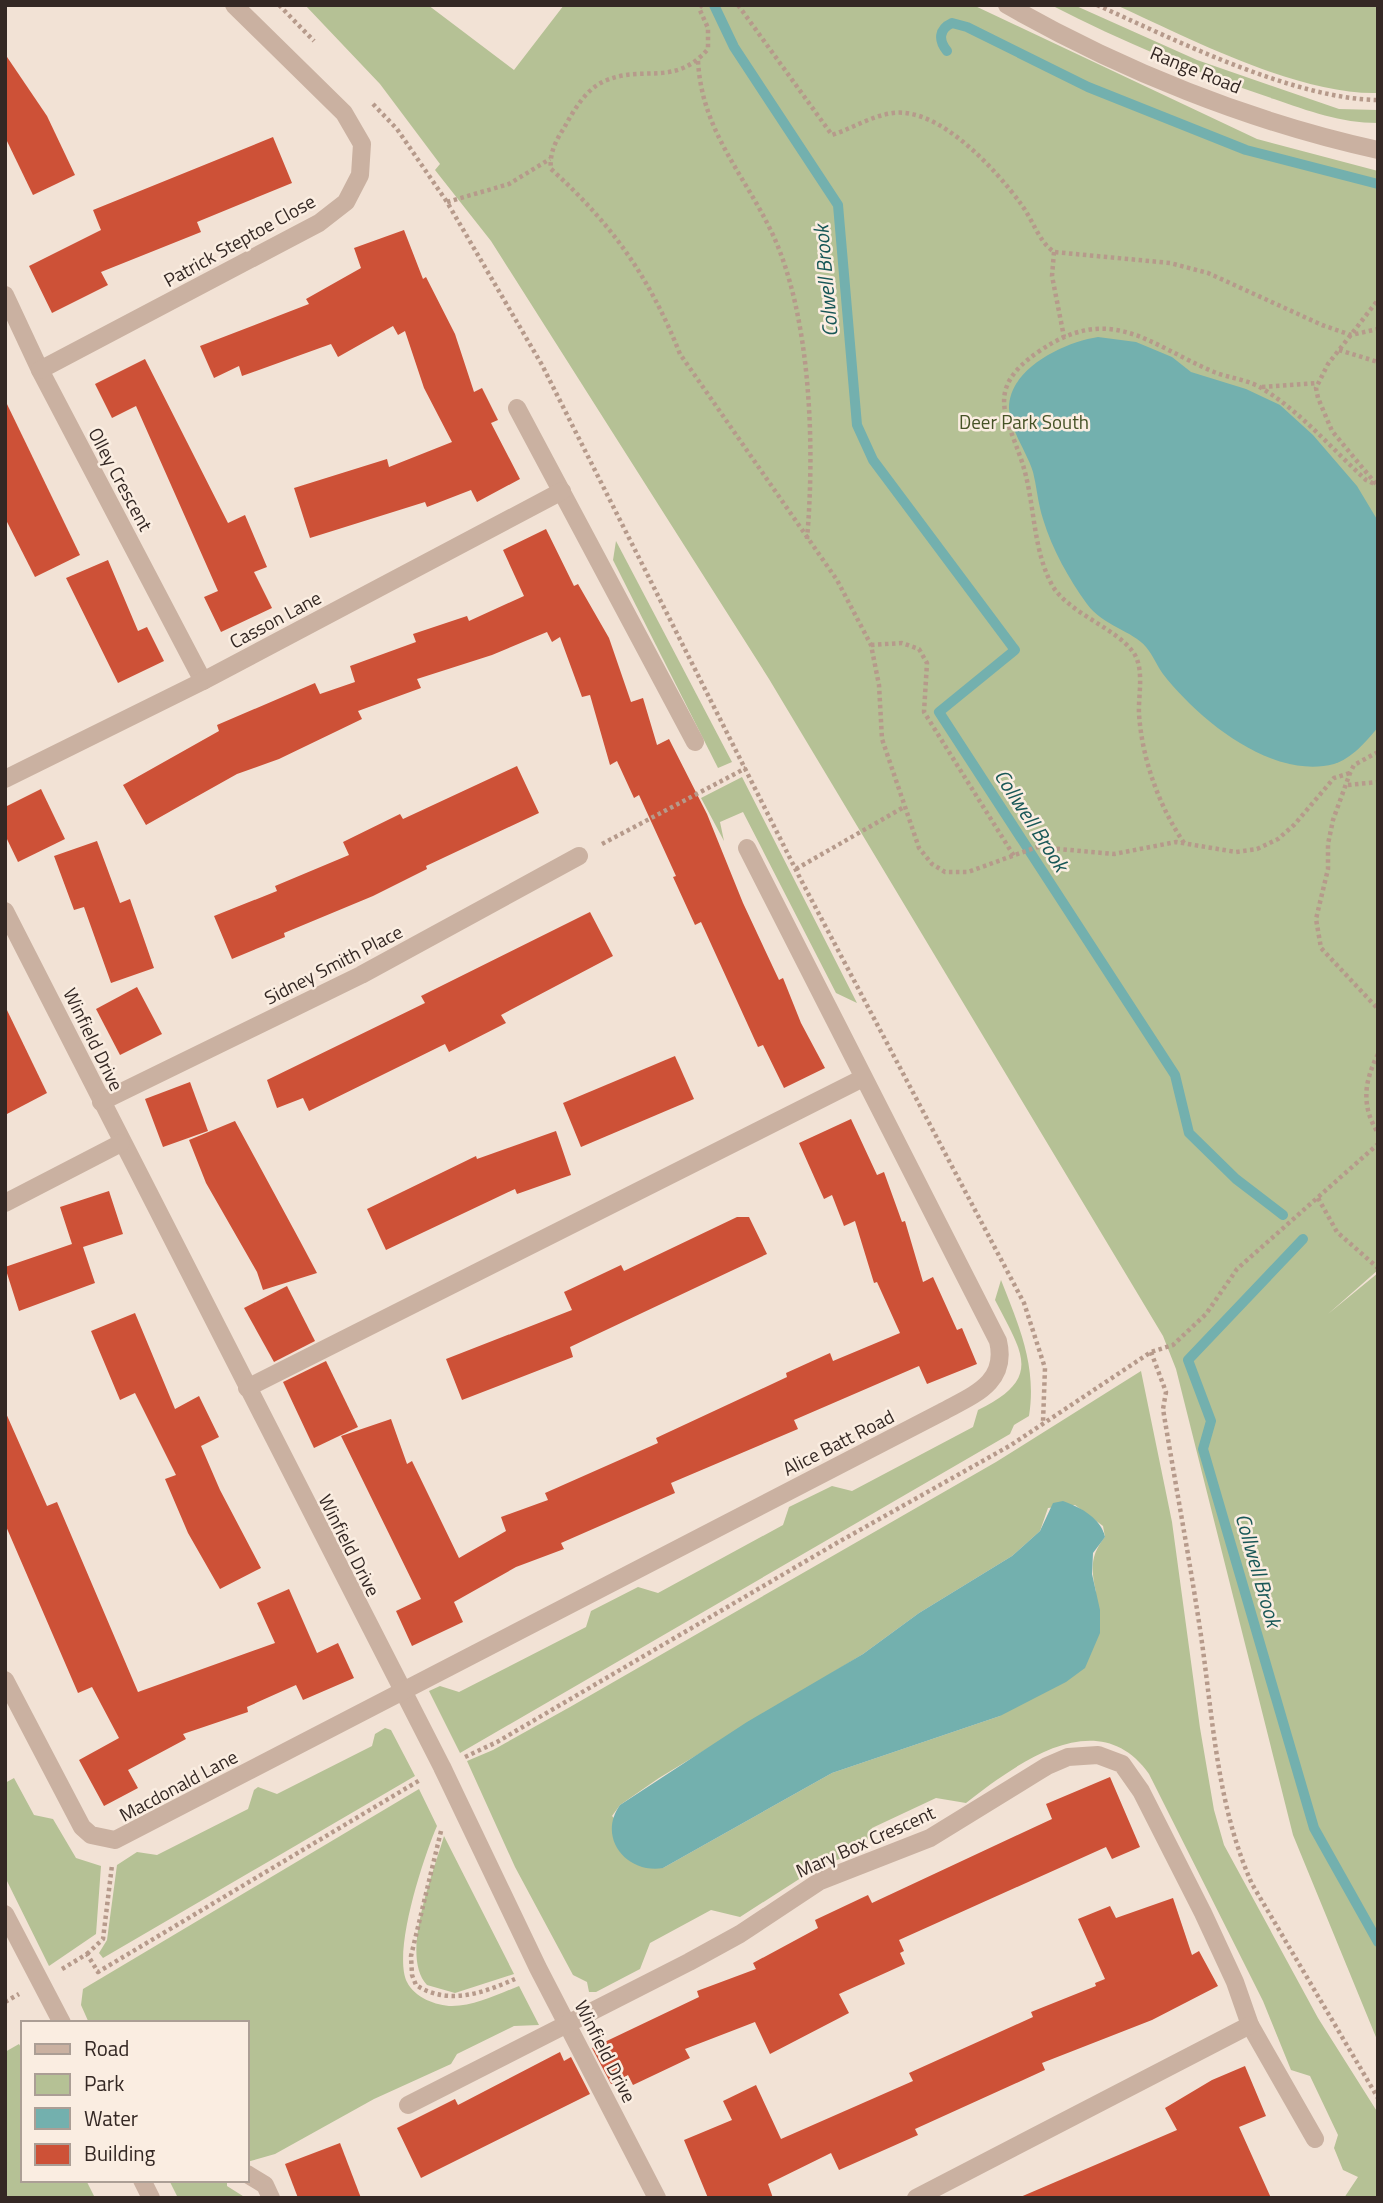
<svg xmlns="http://www.w3.org/2000/svg" width="1383" height="2203" font-family="'Titillium Web',sans-serif">
	<style>
		.green { fill: #b5c195; fill-rule: evenodd }
		.water { fill: #73b0ae }
		.lines { fill: none; stroke-linecap: round; stroke-linejoin: round }
		.stream { stroke: #73b0ae; stroke-width: 10 }
		.building { fill: #cd5137 }
		.path { stroke: #b69a8b; stroke-width: 4.5; stroke-dasharray: 3.5 3.5; stroke-linecap: butt }
		.minor { stroke: #cab1a1; stroke-width: 18 }
		.labels { text-anchor: middle; dominant-baseline: central; stroke-width: 5; stroke-linejoin: round; paint-order: stroke }
		.street-label { font-size: 19px; fill: #342824; stroke: #faede1 }
		.park-label { font-size: 19px; fill: #465327; stroke: #faede1 }
		.water-label { font-size: 21px; font-style: italic; fill: #185757; stroke: #faede1 }
	</style>
	<rect width="100%" height="100%" fill="#f2e2d5"/>
	<g class="green">
		<path d="M 305,5 L 428,5 L 514,70 L 564,5 L 973,5 L 1257,139 L 1378,171 L 1378,1270 L 1328,1314 L 1378,1273 L 1378,2042 L 1293,1835 L 1176,1369 L 1163,1336 L 769,679 L 491,241 L 435,170 L 440,164 L 380,84 Z"/>
		<path d="M 1051,5 L 1074,5 L 1197,60 L 1339,109 L 1378,110 L 1378,123 C 1340,123 1309,111 1274,99 C 1197,73 1123,42 1051,5 Z"/>
		<path d="M 1116,5 L 1378,5 L 1378,93 C 1297,95 1189,38 1116,5 Z"/>
		<path d="M 616,541 L 732,762 L 718,768 L 613,560 Z"/>
		<path d="M 742,777 L 857,1003 L 836,993 L 743,812 L 720,822 L 724,841 L 701,798 Z"/>
		<path d="M 1001,1280 C 1019,1326 1037,1366 1029,1416 L 1014,1425 L 1010,1434 L 460,1753 L 429,1691 L 440,1686 L 459,1692 L 586,1627 L 591,1611 L 638,1587 L 658,1593 L 783,1525 L 789,1507 L 832,1486 L 852,1491 L 973,1427 L 978,1410 C 1044,1378 1022,1353 995,1300 Z"/>
		<path d="M 1141,1371 L 1172,1522 L 1200,1728 L 1214,1810 L 1224,1845 L 1318,2018 L 1378,2113 L 1378,2198 L 1344,2198 L 1358,2177 L 1343,2170 L 1334,2148 L 1338,2135 L 1310,2076 L 1291,2070 L 1263,2001 L 1149,1774 C 1098,1702 1016,1764 966,1803 L 936,1798 L 872,1828 L 862,1852 L 821,1865 L 740,1917 L 711,1910 L 650,1943 L 640,1969 L 596,1992 L 589,1992 L 587,1982 L 573,1975 L 515,1867 L 467,1761 L 493,1750 L 570,1707 L 996,1462 ZM 1075,1505 L 1103,1526 L 1105,1537 C 1090,1555 1091,1570 1096,1592 L 1000,1716 L 832,1773 L 663,1868 L 612,1816 L 620,1805 L 659,1778 L 863,1654 L 919,1613 L 1012,1556 L 1040,1531 L 1048,1508 Z"/>
		<path d="M 385,1728 L 391,1730 L 415,1776 L 103,1958 L 99,1953 L 107,1940 L 117,1865 L 137,1852 L 157,1855 L 248,1809 L 254,1790 L 258,1787 L 277,1794 L 372,1746 L 375,1734 Z"/>
		<path d="M 14,1778 L 34,1815 L 53,1819 L 76,1858 L 101,1866 L 96,1934 L 49,1966 L 5,1877 L 5,1783 Z"/>
		<path d="M 419,1789 L 437,1826 C 424,1856 392,1952 407,1982 C 414,1997 436,2006 452,2006 C 475,2006 498,1994 519,1986 L 539,2025 L 514,2026 L 457,2054 L 451,2064 L 374,2099 L 275,2154 L 247,2162 L 247,2023 L 89,2023 L 81,2005 L 83,1989 Z"/>
		<path d="M 444,1836 L 514,1974 L 455,1993 L 427,1985 C 399,1956 434,1871 444,1836 Z"/>
		<path d="M 19,2044 L 23,2051 L 23,2180 L 86,2180 L 95,2198 L 5,2198 L 5,2052 Z"/>
		<path d="M 169,2180 L 227,2180 L 227,2186 L 246,2198 L 178,2198 Z"/>
	</g>
	<g class="water">
		<path d="M 1098,337 L 1136,342 L 1172,357 L 1191,372 L 1246,389 L 1280,405 L 1313,435 L 1357,486 L 1378,521 L 1378,727 C 1367,741 1351,759 1334,764 C 1272,780 1199,720 1163,674 C 1157,666 1153,655 1146,647 C 1133,631 1103,626 1087,604 C 1069,579 1052,549 1043,519 C 1038,504 1037,488 1033,472 C 1027,452 1010,430 1009,408 C 1009,368 1065,342 1098,337 Z"/>
		<path d="M 1063,1501 C 1080,1507 1101,1518 1105,1537 L 1093,1553 L 1092,1574 L 1100,1610 L 1100,1633 L 1085,1668 L 1066,1682 L 1000,1716 L 832,1773 L 663,1868 C 626,1874 597,1837 620,1805 L 747,1722 L 863,1654 L 919,1613 L 1012,1556 L 1040,1531 L 1053,1503 Z"/>
	</g>
	<g class="lines">
		<g class="stream">
			<path d="M 714,5 L 734,47 L 838,205 L 857,425 L 873,460 L 1015,650 L 939,712 L 1175,1075 L 1189,1133 L 1236,1179 L 1283,1215"/>
			<path d="M 947,51 C 938,40 939,29 952,23 L 967,27 L 1088,87 L 1246,150 L 1378,184"/>
			<path d="M 1303,1239 L 1188,1360 L 1211,1421 L 1203,1449 L 1314,1828 L 1378,1942"/>
		</g>
	</g>
	<g class="building">
		<path d="M 5,54 L 47,116 L 75,175 L 33,195 L 5,137 Z"/>
		<path d="M 273,137 L 292,183 L 197,222 L 201,232 L 101,272 L 108,285 L 52,313 L 29,266 L 101,230 L 93,210 Z"/>
		<path d="M 404,230 L 423,279 L 426,277 L 455,334 L 474,392 L 482,388 L 498,420 L 491,423 L 520,479 L 477,502 L 471,490 L 427,507 L 425,502 L 310,538 L 294,488 L 387,459 L 389,467 L 452,442 L 424,388 L 405,331 L 398,335 L 393,326 L 338,357 L 331,344 L 242,376 L 239,366 L 214,378 L 200,346 L 309,304 L 306,299 L 361,268 L 354,248 Z"/>
		<path d="M 145,359 L 228,523 L 245,515 L 267,567 L 254,572 L 272,608 L 221,632 L 204,597 L 218,591 L 136,406 L 112,418 L 95,384 Z"/>
		<path d="M 5,400 L 80,555 L 35,577 L 5,518 Z"/>
		<path d="M 546,529 L 574,586 L 578,584 L 609,638 L 631,702 L 643,698 L 657,745 L 669,739 L 707,814 L 743,903 L 779,980 L 783,978 L 801,1023 L 825,1068 L 784,1088 L 763,1045 L 758,1047 L 701,922 L 695,925 L 673,877 L 676,876 L 639,795 L 634,798 L 617,761 L 610,765 L 590,695 L 582,697 L 560,637 L 552,642 L 547,632 L 492,655 L 417,679 L 421,688 L 358,711 L 362,719 L 279,759 L 237,774 L 146,825 L 123,785 L 219,731 L 217,725 L 315,683 L 320,694 L 355,682 L 350,666 L 416,642 L 413,634 L 467,616 L 469,621 L 524,596 L 503,550 Z"/>
		<path d="M 108,560 L 138,631 L 147,627 L 164,661 L 118,683 L 66,578 Z"/>
		<path d="M 517,766 L 539,813 L 426,866 L 427,869 L 373,896 L 284,933 L 285,937 L 232,959 L 214,916 L 277,891 L 275,886 L 349,855 L 343,842 L 400,814 L 403,819 Z"/>
		<path d="M 41,789 L 65,839 L 18,862 L 5,835 L 5,807 Z"/>
		<path d="M 97,841 L 120,903 L 130,899 L 154,968 L 111,983 L 84,907 L 74,910 L 54,856 Z"/>
		<path d="M 590,912 L 613,956 L 501,1015 L 506,1023 L 449,1052 L 445,1044 L 309,1111 L 303,1098 L 277,1108 L 267,1080 L 425,1003 L 421,996 Z"/>
		<path d="M 137,987 L 162,1034 L 120,1055 L 96,1009 Z"/>
		<path d="M 5,1006 L 47,1093 L 5,1115 Z"/>
		<path d="M 675,1056 L 694,1099 L 581,1147 L 563,1103 Z"/>
		<path d="M 190,1082 L 208,1131 L 163,1147 L 145,1099 Z"/>
		<path d="M 851,1119 L 877,1175 L 884,1172 L 902,1222 L 905,1221 L 923,1282 L 933,1277 L 957,1330 L 962,1328 L 977,1364 L 927,1384 L 919,1366 L 794,1420 L 798,1429 L 671,1483 L 675,1493 L 561,1543 L 564,1549 L 516,1567 L 454,1602 L 463,1622 L 412,1646 L 396,1611 L 421,1599 L 341,1436 L 391,1419 L 407,1464 L 412,1461 L 459,1558 L 506,1531 L 501,1517 L 548,1500 L 545,1493 L 658,1443 L 656,1438 L 787,1377 L 786,1373 L 830,1353 L 833,1361 L 900,1333 L 877,1282 L 874,1283 L 855,1221 L 844,1226 L 832,1195 L 824,1199 L 799,1143 Z"/>
		<path d="M 235,1121 L 300,1241 L 317,1273 L 263,1290 L 257,1272 L 206,1183 L 189,1140 Z"/>
		<path d="M 556,1131 L 571,1175 L 517,1194 L 515,1189 L 386,1250 L 367,1209 L 476,1156 L 477,1159 Z"/>
		<path d="M 109,1191 L 123,1234 L 83,1247 L 95,1283 L 19,1311 L 5,1267 L 72,1244 L 60,1207 Z"/>
		<path d="M 737,1217 L 749,1217 L 767,1254 L 570,1347 L 573,1357 L 462,1400 L 446,1359 L 572,1310 L 564,1292 L 621,1265 L 624,1271 Z"/>
		<path d="M 287,1286 L 315,1341 L 274,1362 L 244,1308 Z"/>
		<path d="M 135,1313 L 175,1409 L 199,1396 L 219,1437 L 201,1446 L 220,1490 L 261,1568 L 220,1589 L 188,1533 L 165,1479 L 176,1475 L 135,1393 L 120,1400 L 91,1331 Z"/>
		<path d="M 326,1361 L 358,1427 L 314,1448 L 283,1382 Z"/>
		<path d="M 5,1411 L 47,1506 L 57,1502 L 138,1692 L 275,1643 L 257,1603 L 289,1589 L 317,1653 L 338,1643 L 354,1678 L 303,1700 L 296,1685 L 247,1707 L 248,1712 L 183,1734 L 186,1739 L 128,1770 L 138,1788 L 104,1806 L 79,1760 L 119,1738 L 92,1687 L 78,1693 L 5,1524 Z"/>
		<path d="M 1110,1777 L 1140,1847 L 1112,1859 L 1106,1847 L 899,1940 L 904,1951 L 900,1953 L 905,1964 L 839,1994 L 849,2013 L 770,2054 L 755,2022 L 685,2049 L 690,2058 L 633,2085 L 628,2075 L 611,2084 L 592,2048 L 699,1997 L 697,1991 L 756,1969 L 753,1963 L 818,1928 L 815,1920 L 868,1895 L 872,1903 L 1052,1819 L 1046,1804 Z"/>
		<path d="M 1173,1898 L 1192,1955 L 1199,1951 L 1218,1986 L 1152,2020 L 1042,2063 L 1045,2070 L 915,2129 L 918,2135 L 839,2170 L 831,2153 L 768,2184 L 773,2198 L 708,2198 L 684,2140 L 732,2120 L 723,2101 L 756,2085 L 781,2139 L 913,2081 L 909,2073 L 1033,2017 L 1031,2012 L 1096,1986 L 1095,1983 L 1105,1979 L 1078,1919 L 1110,1906 L 1116,1918 Z"/>
		<path d="M 560,2052 L 564,2061 L 571,2057 L 590,2094 L 421,2178 L 397,2128 L 455,2099 L 458,2105 Z"/>
		<path d="M 1245,2066 L 1266,2116 L 1239,2127 L 1271,2198 L 1018,2198 L 1177,2130 L 1165,2108 L 1212,2080 Z"/>
		<path d="M 340,2143 L 361,2198 L 298,2198 L 285,2164 Z"/>
	</g>
	<g class="lines">
		<g class="path">
			<path d="M 279,5 L 314,41"/>
			<path d="M 702,5 L 699,8 L 708,28 L 708,49 C 675,87 644,65 607,80 C 586,88 574,110 564,128 C 556,140 549,154 551,169 C 612,224 650,278 680,354 L 837,580 L 871,645 L 879,685 L 882,739 L 919,848 L 932,864 L 945,872 L 968,872 L 1037,847 L 1114,854 L 1176,842 L 1236,852 L 1257,849 L 1278,839 L 1294,825 L 1334,778 L 1350,773"/>
			<path d="M 738,5 L 832,135 C 853,128 871,116 893,113 C 940,107 997,171 1021,204 C 1033,220 1039,242 1054,252 L 1170,263 L 1208,273 L 1322,325 L 1351,335 L 1378,329"/>
			<path d="M 1097,5 C 1175,40 1294,99 1378,100"/>
			<path d="M 698,61 C 702,132 744,173 773,235 C 811,318 815,447 807,539"/>
			<path d="M 373,104 L 397,129 L 447,202 L 542,365 L 800,878 L 1024,1303 L 1045,1368 L 1043,1422"/>
			<path d="M 447,202 L 509,184 L 550,159"/>
			<path d="M 1054,252 L 1052,276 L 1064,337"/>
			<path d="M 1339,350 L 1378,362"/>
			<path d="M 1262,387 L 1318,383"/>
			<path d="M 1376,484 L 1332,431 L 1318,398 L 1316,388 L 1328,364 L 1378,300"/>
			<path d="M 871,645 L 902,643 L 919,649 L 927,663 L 924,712 L 1014,856"/>
			<path d="M 1378,752 L 1354,765 L 1350,773 L 1333,820 L 1328,844 L 1328,869 L 1316,919 L 1321,948 L 1378,1009"/>
			<path d="M 1348,785 L 1378,782"/>
			<path d="M 1184,843 C 1159,806 1142,759 1139,714 C 1138,696 1145,668 1133,652 C 1116,628 1068,613 1052,585 C 1032,548 1035,501 1022,462 C 1006,414 985,389 1038,352 C 1110,302 1148,344 1214,372 C 1229,378 1250,380 1263,389 C 1301,412 1333,450 1366,480 L 1377,485"/>
			<path d="M 602,844 L 746,768"/>
			<path d="M 796,869 L 904,807"/>
			<path d="M 1378,1054 C 1364,1082 1361,1106 1378,1133"/>
			<path d="M 1318,1198 L 1337,1232 L 1378,1268"/>
			<path d="M 1151,1352 L 1166,1392 L 1163,1409 C 1175,1482 1189,1556 1200,1629 C 1213,1716 1216,1803 1252,1884 L 1378,2098"/>
			<path d="M 465,1757 L 497,1742 L 835,1544 L 1011,1445 L 1151,1352 L 1173,1345 L 1206,1314 L 1237,1269 L 1378,1144"/>
			<path d="M 441,1831 L 411,1956 L 412,1975 L 416,1985 C 448,2006 483,1993 515,1979"/>
			<path d="M 87,1954 L 103,1939 L 112,1865"/>
			<path d="M 62,1969 L 87,1954 L 98,1972 L 420,1780"/>
			<path d="M 5,2002 L 19,1994"/>
		</g>
		<g class="minor">
			<path d="M 1007,5 C 1121,70 1250,122 1378,150"/>
			<path d="M 5,295 L 40,370 L 203,681"/>
			<path d="M 40,370 L 319,223 L 346,202 L 360,175 L 362,144 L 344,113 L 234,5"/>
			<path d="M 517,408 L 695,742"/>
			<path d="M 5,779 L 203,681 L 562,491"/>
			<path d="M 5,911 L 442,1767 L 538,1968 L 657,2198"/>
			<path d="M 101,1102 L 361,975 L 579,856"/>
			<path d="M 5,1203 L 121,1143"/>
			<path d="M 247,1388 L 863,1078"/>
			<path d="M 5,1680 L 82,1827 L 91,1835 L 115,1840 L 942,1412 C 973,1395 1008,1383 998,1341 L 747,848"/>
			<path d="M 5,1914 L 62,2023"/>
			<path d="M 408,2105 L 689,1962 L 740,1934 L 820,1881 L 930,1838 L 1047,1766 L 1068,1757 L 1098,1755 L 1122,1764 L 1141,1791 L 1203,1913 L 1235,1982 L 1250,2025 L 1315,2139"/>
			<path d="M 247,2174 L 265,2185 L 271,2198"/>
			<path d="M 142,2180 L 151,2198"/>
			<path d="M 916,2198 L 1250,2025"/>
		</g>
	</g>
	<g class="labels">
		<g class="street-label">
			<text transform="translate(1196 69) rotate(22)">Range Road</text>
			<text transform="translate(239 240) rotate(-29)">Patrick Steptoe Close</text>
			<text transform="translate(121 479) rotate(62)">Olley Crescent</text>
			<text transform="translate(275 619) rotate(-28)">Casson Lane</text>
			<text transform="translate(333 964) rotate(-27)">Sidney Smith Place</text>
			<text transform="translate(94 1039) rotate(64)">Winfield Drive</text>
			<text transform="translate(838 1442) rotate(-27)">Alice Batt Road</text>
			<text transform="translate(350 1545) rotate(63)">Winfield Drive</text>
			<text transform="translate(178 1785) rotate(-28)">Macdonald Lane</text>
			<text transform="translate(865 1841) rotate(-24)">Mary Box Crescent</text>
			<text transform="translate(606 2051) rotate(63)">Winfield Drive</text>
		</g>
		<g class="park-label">
			<text x="1024" y="421">Deer Park South</text>
		</g>
		<g class="water-label">
			<text transform="translate(825 281) rotate(-95)">Colwell Brook</text>
			<text transform="translate(1032 820) rotate(57)">Collwell Brook</text>
			<text transform="translate(1259 1570) rotate(74)">Collwell Brook</text>
		</g>
	</g>
	<rect width="1383" height="2203" fill="none" stroke="#342824" stroke-width="14"/>
	<rect x="21" y="2021" width="228" height="161" fill="#faede1" stroke="#ab9e95" stroke-width="2"/>
	<rect x="35" y="2044" width="35" height="10" fill="#cab1a1" stroke="#ab9e95" stroke-width="2"/>
	<text x="84" y="2056" font-size="21" fill="#342824">Road</text>
	<rect x="35" y="2074" width="35" height="21" fill="#b5c195" stroke="#ab9e95" stroke-width="2"/>
	<text x="84" y="2091" font-size="21" fill="#342824">Park</text>
	<rect x="35" y="2108" width="35" height="21" fill="#73b0ae" stroke="#ab9e95" stroke-width="2"/>
	<text x="84" y="2126" font-size="21" fill="#342824">Water</text>
	<rect x="35" y="2144" width="35" height="21" fill="#cd5137" stroke="#ab9e95" stroke-width="2"/>
	<text x="84" y="2161" font-size="21" fill="#342824">Building</text>
</svg>
